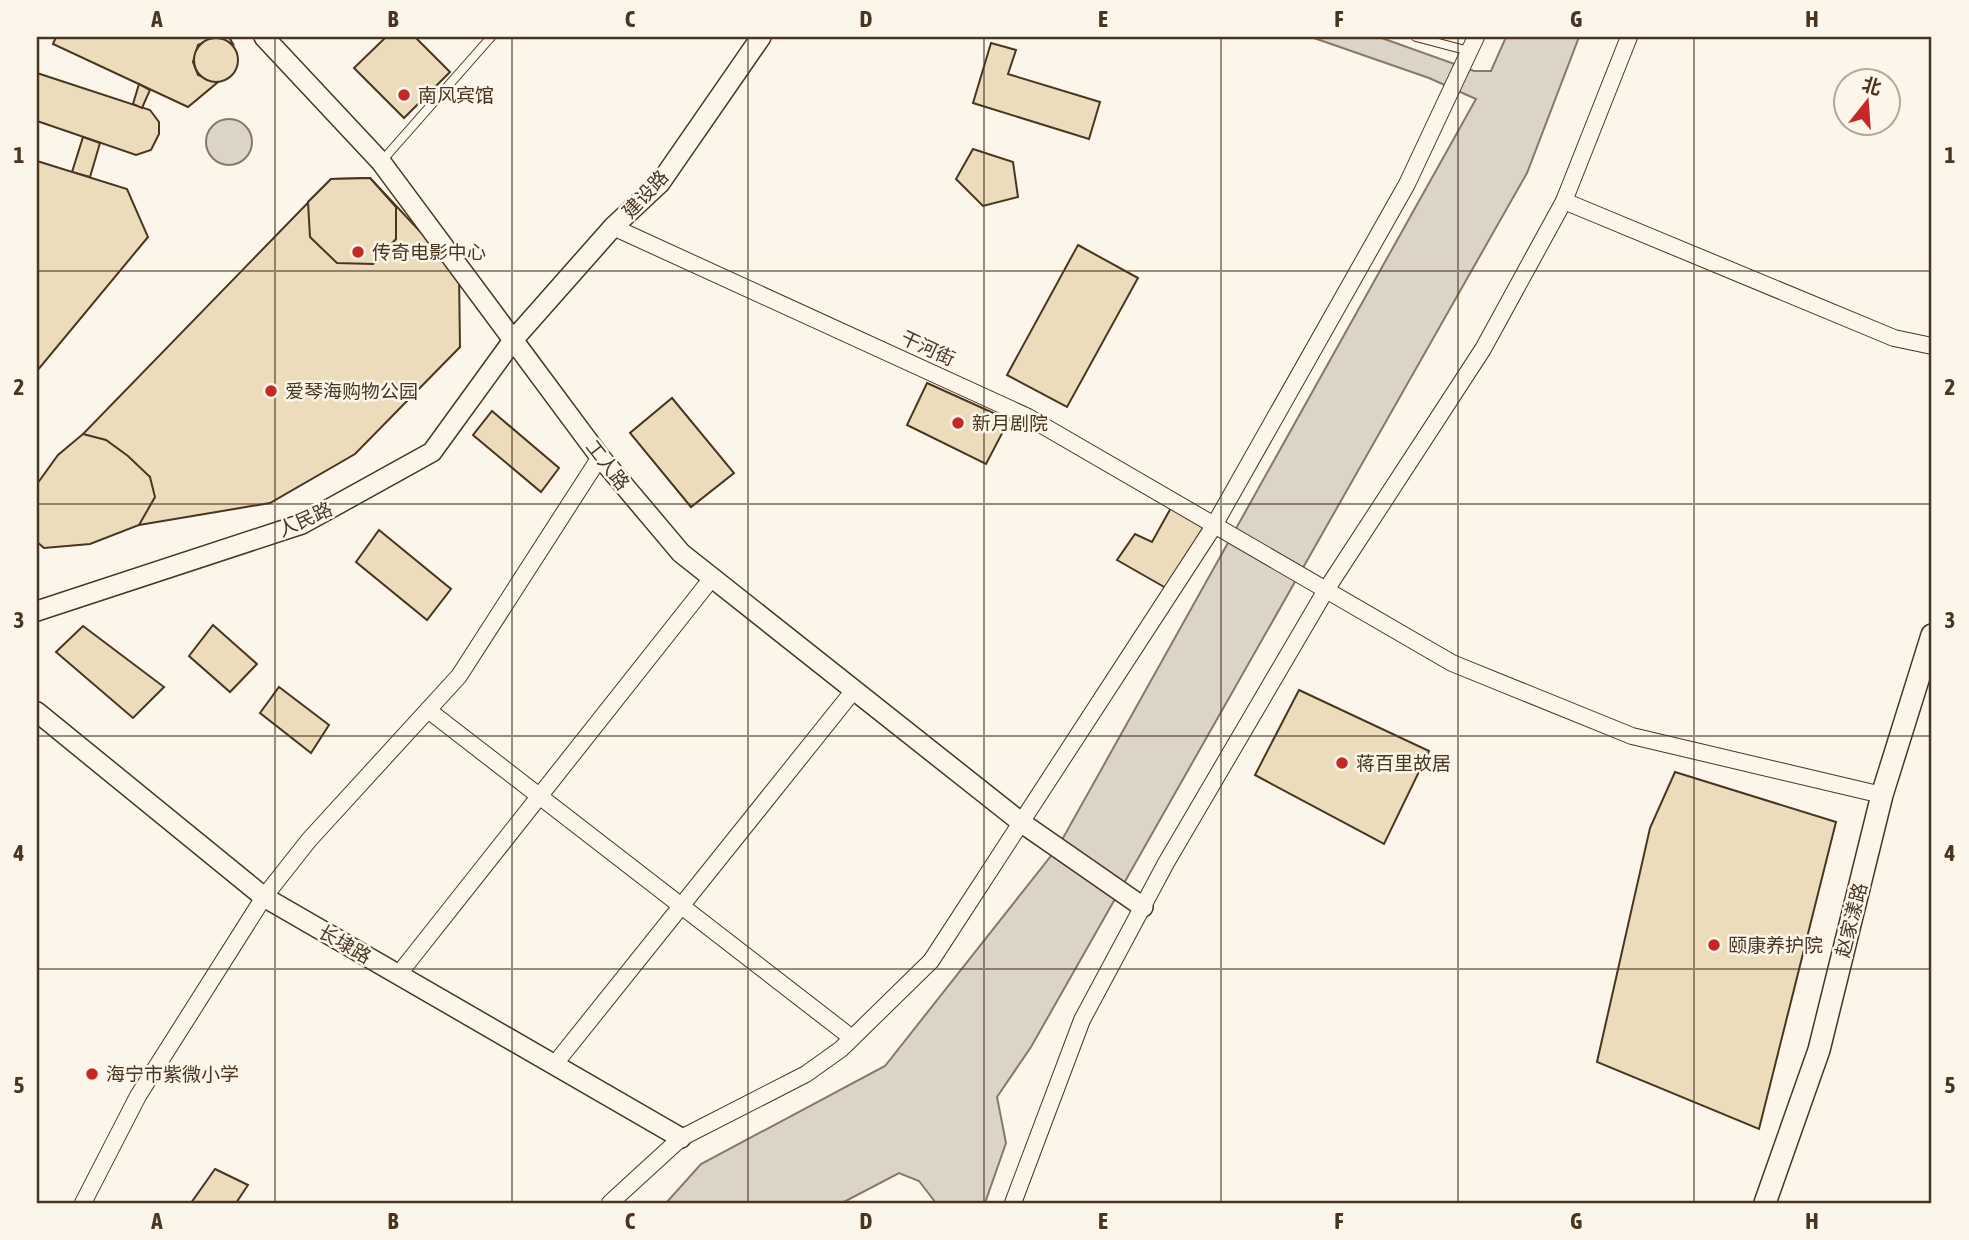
<svg xmlns="http://www.w3.org/2000/svg" width="1969" height="1240" font-family="'Asap Condensed','Noto Sans SC',sans-serif">
	<style>
		.water { fill: #dcd4c6; stroke: #887966; stroke-width: 2 }
		.building { fill: #ecdcbc; stroke: #4a3520; stroke-width: 2 }
		.lines { fill: none; stroke-linecap: round; stroke-linejoin: round }
		.service-casing { stroke: #4a3520; stroke-width: 10 }
		.minor-casing { stroke: #4a3520; stroke-width: 18 }
		.tertiary-casing { stroke: #4a3520; stroke-width: 22 }
		.secondary-casing { stroke: #4a3520; stroke-width: 24 }
		.service { stroke: #fbf6e9; stroke-width: 8 }
		.minor { stroke: #fbf6e9; stroke-width: 16 }
		.tertiary { stroke: #fbf6e9; stroke-width: 19 }
		.secondary { stroke: #fbf6e9; stroke-width: 21 }
		.grid { fill: none; stroke: #4a3520; stroke-width: 2; stroke-opacity: 0.55 }
		.poi-dot { fill: #c62828; stroke: #fbf6e9; stroke-width: 2.5 }
		.labels { text-anchor: middle; dominant-baseline: central; stroke-width: 5; stroke-linejoin: round; paint-order: stroke }
		.poi-label { font-size: 19px; fill: #4a3520; stroke: #fbf6e9; text-anchor: start }
		.street-label { font-size: 19px; fill: #4a3520; stroke: #fbf6e9 }
		.neatline { fill: none; stroke: #4a3520; stroke-width: 2.5 }
		.grid-label { font-size: 23px; text-anchor: middle; font-weight: bold; fill: #4a3520 }
	</style>
	<rect width="100%" height="100%" fill="#fbf6e9"/>
	<g class="water">
		<path d="M 1311,37 L 1379,37 L 1474,71 L 1491,71 L 1506,37 L 1579,37 L 1527,173 L 1031,1047 L 997,1097 L 1006,1143 L 985,1203 L 936,1203 L 919,1181 L 899,1173 L 842,1203 L 666,1203 L 701,1164 L 885,1066 L 1058,847 L 1476,99 L 1429,78 Z"/>
		<circle cx="229" cy="142" r="23"/>
	</g>
	<g class="building">
		<path d="M 56,37 L 229,37 L 233,44 L 214,38 L 198,45 L 193,62 L 198,75 L 218,82 L 188,107 L 53,44 Z"/>
		<path d="M 386,37 L 415,37 L 450,72 L 404,118 L 354,68 Z"/>
		<circle cx="216" cy="60" r="22"/>
		<path d="M 991,43 L 1016,50 L 1008,74 L 1100,102 L 1089,139 L 973,103 Z"/>
		<path d="M 37,73 L 150,110 L 159,122 L 159,134 L 151,150 L 136,155 L 37,121 Z"/>
		<path d="M 139,84 L 150,90 L 142,108 L 133,104 Z"/>
		<path d="M 83,137 L 100,143 L 90,177 L 72,172 Z"/>
		<path d="M 973,149 L 1013,162 L 1018,197 L 983,206 L 956,179 Z"/>
		<path d="M 37,161 L 127,189 L 148,237 L 37,371 Z"/>
		<path d="M 370,178 L 459,273 L 460,347 L 355,454 L 270,503 L 139,525 L 150,477 L 83,434 L 331,179 Z"/>
		<path d="M 370,178 L 396,207 L 396,239 L 373,264 L 337,263 L 310,237 L 308,202 L 331,179 Z"/>
		<path d="M 1078,245 L 1138,278 L 1067,407 L 1007,375 Z"/>
		<path d="M 927,383 L 1009,420 L 986,464 L 907,425 Z"/>
		<path d="M 672,398 L 734,473 L 691,507 L 630,433 Z"/>
		<path d="M 492,411 L 559,468 L 541,492 L 473,435 Z"/>
		<path d="M 83,434 L 106,440 L 128,456 L 150,477 L 155,497 L 139,525 L 90,544 L 44,548 L 37,542 L 37,484 L 58,455 Z"/>
		<path d="M 1172,506 L 1205,525 L 1166,588 L 1117,560 L 1135,534 L 1152,542 Z"/>
		<path d="M 379,530 L 451,589 L 427,620 L 356,562 Z"/>
		<path d="M 213,625 L 257,664 L 230,692 L 189,656 Z"/>
		<path d="M 83,626 L 164,687 L 133,718 L 56,652 Z"/>
		<path d="M 279,687 L 329,725 L 311,753 L 260,713 Z"/>
		<path d="M 1299,690 L 1429,751 L 1384,844 L 1255,775 Z"/>
		<path d="M 1675,772 L 1836,822 L 1759,1129 L 1597,1062 L 1650,828 Z"/>
		<path d="M 215,1169 L 248,1185 L 236,1203 L 191,1203 Z"/>
	</g>
	<g class="lines">
		<g class="service-casing">
			<g id="service">
				<path d="M 1416,37 L 1469,51"/>
				<path d="M 381,162 L 491,37"/>
			</g>
		</g>
		<g class="minor-casing">
			<g id="minor">
				<path d="M 1564,201 L 1894,338 L 1932,346"/>
				<path d="M 613,227 L 1028,417 L 1452,663 L 1632,736 L 1882,795"/>
				<path d="M 428,710 L 852,1038"/>
				<path d="M 398,975 L 712,578"/>
				<path d="M 554,1065 L 854,690"/>
				<path d="M 83,1203 L 138,1096 L 264,897 L 309,840 L 459,676 L 600,457"/>
				<path d="M 610,1203 L 681,1138 L 806,1074 L 841,1049 L 931,961 L 1212,529 L 1407,184 L 1476,37"/>
				<path d="M 1013,1203 L 1082,1020 L 1166,863 L 1326,590 L 1483,349 L 1564,201 L 1629,37"/>
			</g>
		</g>
		<g class="tertiary-casing">
			<g id="tertiary">
				<path d="M 264,37 L 381,162 L 600,457 L 681,553 L 1022,823 L 1143,907"/>
				<path d="M 37,611 L 302,524 L 432,452 L 514,339 L 613,227 L 660,183 L 761,37"/>
				<path d="M 37,712 L 264,897 L 681,1138"/>
			</g>
		</g>
		<g class="secondary-casing">
			<path id="secondary" d="M 1765,1203 L 1819,1050 L 1882,795 L 1932,635"/>
		</g>
		<use href="#service" class="service"/>
		<use href="#minor" class="minor"/>
		<use href="#tertiary" class="tertiary"/>
		<use href="#secondary" class="secondary"/>
	</g>
	<path class="grid" d="M 275,37 L 275,1203M 512,37 L 512,1203M 748,37 L 748,1203M 984,37 L 984,1203M 1221,37 L 1221,1203M 1458,37 L 1458,1203M 1694,37 L 1694,1203M 37,271 L 1932,271M 37,504 L 1932,504M 37,736 L 1932,736M 37,969 L 1932,969"/>
	<g class="poi-dot">
		<circle cx="404" cy="95" r="7"/>
		<circle cx="358" cy="252" r="7"/>
		<circle cx="271" cy="391" r="7"/>
		<circle cx="958" cy="423" r="7"/>
		<circle cx="1342" cy="763" r="7"/>
		<circle cx="1714" cy="945" r="7"/>
		<circle cx="92" cy="1074" r="7"/>
	</g>
	<g class="labels">
		<g class="poi-label">
			<text x="418" y="95">南风宾馆</text>
			<text x="372" y="252">传奇电影中心</text>
			<text x="285" y="391">爱琴海购物公园</text>
			<text x="972" y="423">新月剧院</text>
			<text x="1356" y="763">蒋百里故居</text>
			<text x="1728" y="945">颐康养护院</text>
			<text x="106" y="1074">海宁市紫微小学</text>
		</g>
		<g class="street-label">
			<text transform="translate(645 194) rotate(-47)">建设路</text>
			<text transform="translate(928 348) rotate(25)">干河街</text>
			<text transform="translate(608 465) rotate(52)">工人路</text>
			<text transform="translate(305 519) rotate(-24)">人民路</text>
			<text transform="translate(1851 920) rotate(-76)">赵家漾路</text>
			<text transform="translate(345 944) rotate(30)">长埭路</text>
		</g>
	</g>
	<rect width="1969" height="1240" fill="none" stroke="#fbf6e9" stroke-width="77"/>
	<g transform="translate(1867 102) rotate(17)"><circle r="33" fill="#fbf6e9" stroke="#b4a999" stroke-width="2"/>
	<path d="M0-5L12 26L0 18L-12 26Z" fill="#c62828"/>
	<text y="-10" font-size="19" font-weight="bold" text-anchor="middle" fill="#4a3520">北</text>
	</g>
	<rect x="38" y="38" width="1892" height="1164" class="neatline"/>
	<g class="grid-label">
		<text x="157" y="27">A</text>
		<text x="393" y="27">B</text>
		<text x="630" y="27">C</text>
		<text x="866" y="27">D</text>
		<text x="1103" y="27">E</text>
		<text x="1339" y="27">F</text>
		<text x="1576" y="27">G</text>
		<text x="1812" y="27">H</text>
		<text x="19" y="163">1</text>
		<text x="1950" y="163">1</text>
		<text x="19" y="395">2</text>
		<text x="1950" y="395">2</text>
		<text x="19" y="628">3</text>
		<text x="1950" y="628">3</text>
		<text x="19" y="861">4</text>
		<text x="1950" y="861">4</text>
		<text x="19" y="1093">5</text>
		<text x="1950" y="1093">5</text>
		<text x="157" y="1229">A</text>
		<text x="393" y="1229">B</text>
		<text x="630" y="1229">C</text>
		<text x="866" y="1229">D</text>
		<text x="1103" y="1229">E</text>
		<text x="1339" y="1229">F</text>
		<text x="1576" y="1229">G</text>
		<text x="1812" y="1229">H</text>
	</g>
</svg>
